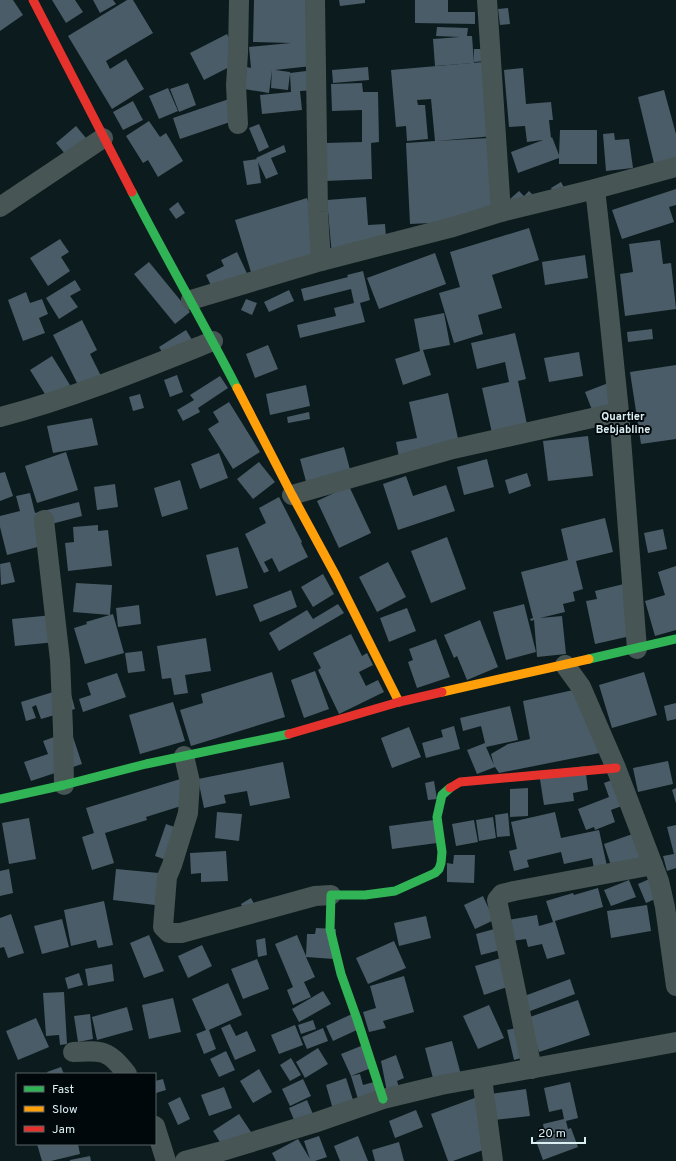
<svg xmlns="http://www.w3.org/2000/svg" width="676" height="1161" viewBox="0 0 676 1161" font-family="Overpass,sans-serif">
<style>
.building{fill:#4a5c67}
.lines{fill:none;stroke-linecap:round;stroke-linejoin:round}
.street{stroke:#475554;stroke-width:20}
.fast{stroke:#30b455;stroke-width:9}
.slow{stroke:#ff9f0a;stroke-width:9}
.jam{stroke:#e5322d;stroke-width:9}
.labels{text-anchor:middle;dominant-baseline:central;stroke-width:4;stroke-linejoin:round;paint-order:stroke}
.neighbourhood-label{font-size:11px;font-weight:bold;fill:#dbeff3;stroke:#00080b}
</style>
<rect width="100%" height="100%" fill="#0c1b1d"/>
<!-- building -->
<g class="building">
<path d="M0,0H13L23,15L0,31Z"/>
<path d="M52,0H75L83,12L66,23Z"/>
<path d="M93,0H113L116,4L100,13Z"/>
<path d="M127,0H133L153,33L106,61L110,69L126,59L144,89L112,109L68,36Z"/>
<path d="M254,0H310L321,65L275,70L290,72V73L314,70L316,90L300,91L302,110L262,114L260,95L291,92L290,74L288,90L271,88L272,70L269,93L244,89L247,67L251,68L249,47L291,43L253,42Z"/>
<path d="M339,0H365V3L340,6Z"/>
<path d="M415,0H448V12H475V24L415,23Z"/>
<path d="M508,8L510,24L500,25L498,9Z"/>
<path d="M437,27L468,28L467,36H472L474,63L435,66L433,39L460,37L436,36Z"/>
<path d="M227,34L241,61L204,80L190,53Z"/>
<path d="M474,49H484L485,61L474,62Z"/>
<path d="M483,62L494,136L436,141L489,138L493,220L410,224L406,143L435,141L431,99L417,100L418,105H425L428,139L407,141L406,126L396,127L391,70Z"/>
<path d="M368,67L369,80L333,83L332,70Z"/>
<path d="M523,68L526,104L551,102L553,120H549L551,138L552,137L559,155L560,130H597V164H559V158L518,173L511,152L543,140L527,142L525,126L509,127L504,70Z"/>
<path d="M188,83L196,105L179,112L170,89Z"/>
<path d="M362,83L363,92H378L379,142L371,143L372,179L326,181L325,143L362,142V110L332,111L331,84Z"/>
<path d="M168,88L178,111L159,119L149,96Z"/>
<path d="M664,90L676,134V171L657,176L638,97Z"/>
<path d="M229,99L236,120L180,139L173,118Z"/>
<path d="M133,101L143,120L123,130L113,112Z"/>
<path d="M149,121L160,137L166,133L183,161L158,177L148,160L143,163L126,136Z"/>
<path d="M259,124L269,147L259,152L249,128Z"/>
<path d="M76,126L91,144L71,161L56,143Z"/>
<path d="M614,133L615,140L629,139L633,168L606,171L603,134Z"/>
<path d="M284,145L286,152L271,158L278,174L266,179L258,162L261,183L247,185L243,161L257,159L256,158Z"/>
<path d="M561,182L568,195L557,201L551,188Z"/>
<path d="M676,189V205L669,207L674,222L622,239L612,210Z"/>
<path d="M519,191L524,196L529,191L535,197L520,210L510,199Z"/>
<path d="M366,197L368,225L385,224L387,251L332,256L327,200Z"/>
<path d="M307,198L323,251L254,282L235,220Z"/>
<path d="M178,202L185,213L176,219L169,209Z"/>
<path d="M529,228L539,260L492,275L502,308L478,315L483,334L454,343L439,293L460,287L450,252Z"/>
<path d="M60,239L69,252L61,257L70,271L48,286L30,258Z"/>
<path d="M660,240L663,264L671,263L676,309L625,316L620,274L633,272L629,244Z"/>
<path d="M237,252L252,284L218,300L206,275L224,266L221,260Z"/>
<path d="M435,253L446,284L379,309L367,278Z"/>
<path d="M585,255L588,278L545,285L542,262Z"/>
<path d="M149,262L190,312L175,324L134,274Z"/>
<path d="M363,271L370,300L360,303L365,322L300,338L297,325L336,316L334,308L354,303L351,289L304,301L301,289L348,277L347,275Z"/>
<path d="M75,280L81,290L70,296L78,307L59,319L46,298Z"/>
<path d="M289,290L294,301L269,312L264,302Z"/>
<path d="M26,292L30,303L42,299L48,314L39,318L45,333L23,341L8,300Z"/>
<path d="M246,299L257,303L252,315L241,310Z"/>
<path d="M444,313L450,345L423,350L431,375L403,385L395,359L420,351L414,319Z"/>
<path d="M82,320L97,350L90,354L101,376L79,387L53,335Z"/>
<path d="M652,329L653,339L628,342L627,332Z"/>
<path d="M186,330L197,348L170,365L159,347Z"/>
<path d="M515,333L526,379L518,381L529,434L494,442L482,388L509,382L505,362L477,369L471,343Z"/>
<path d="M268,345L278,369L255,378L246,354Z"/>
<path d="M579,352L583,376L549,382L544,358Z"/>
<path d="M52,356L70,385L48,399L30,370Z"/>
<path d="M676,365V439L641,444L630,372Z"/>
<path d="M177,375L183,392L170,397L164,380Z"/>
<path d="M220,376L228,388L198,408L200,412L183,421L177,410L194,400L190,395Z"/>
<path d="M611,382L622,410L596,420L585,392Z"/>
<path d="M306,385L310,406L270,415L266,394Z"/>
<path d="M448,393L459,443L401,467L396,442L417,438L409,402Z"/>
<path d="M140,394L144,408L133,411L129,397Z"/>
<path d="M229,402L260,452L233,469L208,429L219,422L213,412Z"/>
<path d="M309,412L310,419L288,423L287,417Z"/>
<path d="M92,418L98,445L53,453L47,426Z"/>
<path d="M588,436L593,476L548,481L543,441Z"/>
<path d="M344,447L352,477L308,489L300,459Z"/>
<path d="M66,452L78,490L37,503L25,466Z"/>
<path d="M219,453L228,478L200,489L191,464Z"/>
<path d="M487,459L494,487L464,495L457,467Z"/>
<path d="M259,462L275,482L253,499L237,479Z"/>
<path d="M5,472L13,496L0,501V473Z"/>
<path d="M527,473L531,486L509,494L505,480Z"/>
<path d="M406,476L413,496L446,485L455,511L398,530L383,484Z"/>
<path d="M180,480L188,509L162,517L154,488Z"/>
<path d="M115,484L118,507L97,510L94,487Z"/>
<path d="M349,486L371,533L339,548L317,501Z"/>
<path d="M30,493L35,513L79,502L82,516L40,527L45,545L7,555L0,527V516L20,511L16,496Z"/>
<path d="M279,497L302,542L301,543L308,557L279,572L272,558L264,562L269,571L264,573L245,534L266,523L259,508Z"/>
<path d="M605,518L613,552L576,561L583,589L573,592L575,601L563,604L565,612L540,618L562,616L566,654L537,657L534,620L531,621L530,619L533,618L521,572L568,560L561,529Z"/>
<path d="M98,525V531L108,530L112,566L68,571L65,543L74,542L73,527Z"/>
<path d="M663,529L667,549L648,553L644,533Z"/>
<path d="M447,537L466,589L431,603L411,551Z"/>
<path d="M238,547L248,588L216,596L206,555Z"/>
<path d="M10,562L15,582L1,585L0,564Z"/>
<path d="M388,562L406,597L377,612L359,577Z"/>
<path d="M676,566V630L655,636L645,601L665,595L658,572Z"/>
<path d="M323,574L334,594L313,607L301,587Z"/>
<path d="M632,582L644,633L595,644L586,601L597,599L595,591Z"/>
<path d="M76,583L112,585L110,615L73,612Z"/>
<path d="M291,590L297,607L260,622L253,605Z"/>
<path d="M338,604L344,613L279,651L269,633L307,610L313,619Z"/>
<path d="M524,604L536,652L506,660L493,612Z"/>
<path d="M139,605L141,624L118,627L116,608Z"/>
<path d="M407,608L416,631L389,642L380,618Z"/>
<path d="M113,614L124,653L85,664L74,628L87,624L86,622Z"/>
<path d="M53,615L56,642L15,646L12,619Z"/>
<path d="M480,620L498,667L467,680L457,656L454,658L444,635Z"/>
<path d="M351,634L362,656L367,653L373,665L359,672L366,686L378,680L384,692L339,714L318,670L321,668L313,653Z"/>
<path d="M206,638L211,671L185,675L188,693L174,695L171,678L162,679L157,646Z"/>
<path d="M436,639L450,677L417,688L408,662L413,660L409,649Z"/>
<path d="M142,651L145,671L128,673L125,653Z"/>
<path d="M315,671L329,709L304,718L291,680Z"/>
<path d="M272,672L285,717L191,746L180,710L203,703L201,694Z"/>
<path d="M644,672L657,715L612,728L599,685Z"/>
<path d="M117,673L126,697L83,712L79,699L91,695L87,683Z"/>
<path d="M69,687L75,709L41,719L36,705L32,707L36,718L26,721L21,702Z"/>
<path d="M578,689L615,750L499,773L495,767L477,774L467,750L485,743L481,726L463,731L460,718L510,706L518,740L486,747L494,765L491,754L508,744L530,739L523,701Z"/>
<path d="M173,702L185,741L140,754L129,715Z"/>
<path d="M676,703V719L667,721L664,706Z"/>
<path d="M454,726L460,749L426,758L422,743L443,737L441,730Z"/>
<path d="M409,727L421,757L392,768L381,738Z"/>
<path d="M71,731L82,764L31,781L24,762L48,754L43,741Z"/>
<path d="M668,761L673,784L638,792L633,768Z"/>
<path d="M283,762L290,798L250,806L247,791L224,795L226,803L204,808L198,779Z"/>
<path d="M585,766L588,790L573,793L574,801L544,805L539,773Z"/>
<path d="M190,776L197,801L146,817L147,820L105,833L114,863L92,870L82,837L94,833L86,808Z"/>
<path d="M620,777L630,803L611,810L615,822L595,830L594,827L586,830L578,809L609,797L604,783Z"/>
<path d="M434,781L437,799L428,800L425,783Z"/>
<path d="M528,788V816L510,817V789Z"/>
<path d="M676,788V803L672,790Z"/>
<path d="M217,812L242,814L239,841L215,838Z"/>
<path d="M555,812L561,838L599,830L607,866L594,869L592,858L564,864L561,852L527,860L529,867L514,871L509,851L517,849L511,822Z"/>
<path d="M508,813L510,836L497,837L495,815Z"/>
<path d="M493,817L496,838L479,841L476,820Z"/>
<path d="M29,818L36,859L9,864L2,823Z"/>
<path d="M434,820L437,843L392,849L389,826Z"/>
<path d="M474,820L478,842L456,846L452,824Z"/>
<path d="M166,824L183,830L172,862L155,856Z"/>
<path d="M676,825V868L667,871L663,856L674,854L667,827Z"/>
<path d="M644,830L652,855L612,869L604,844Z"/>
<path d="M226,851L228,881L201,882V873L191,874L190,853Z"/>
<path d="M454,855H475L474,883L447,882V863L453,864Z"/>
<path d="M9,869L13,893L0,896V871Z"/>
<path d="M116,869L159,873L155,905L113,900Z"/>
<path d="M654,877L662,896L646,903L638,884Z"/>
<path d="M629,880L636,897L611,906L604,890Z"/>
<path d="M598,888L603,907L555,921L565,954L547,959L542,944L528,947L526,939L511,941L508,920L537,915L539,926L553,922L546,901L573,893L574,895Z"/>
<path d="M483,896L494,920L475,929L464,905Z"/>
<path d="M251,898L259,913L248,919L241,904Z"/>
<path d="M104,901L113,945L98,948L96,940L71,946L64,910Z"/>
<path d="M647,905L651,931L611,938L607,911Z"/>
<path d="M11,914L24,953L8,958L4,947L0,948V918Z"/>
<path d="M426,916L431,938L399,946L394,923Z"/>
<path d="M62,919L69,947L42,954L34,926Z"/>
<path d="M316,928L336,929L334,959L306,957L315,977L304,982L311,997L293,1005L287,990L293,987L275,944L297,935L306,956L307,934H315Z"/>
<path d="M498,928L504,949L481,955L476,934Z"/>
<path d="M149,935L164,971L144,978L130,943Z"/>
<path d="M265,938L267,955L258,957L256,940Z"/>
<path d="M394,941L406,968L368,984L356,958Z"/>
<path d="M202,945L212,966L188,978L178,956Z"/>
<path d="M507,956L516,984L484,995L475,966Z"/>
<path d="M257,959L269,989L243,999L231,969Z"/>
<path d="M112,964L114,981L88,986L85,969Z"/>
<path d="M79,973L83,985L68,989L65,978Z"/>
<path d="M404,976L414,1012L383,1021L386,1028L369,1032L363,1012L376,1008L370,986Z"/>
<path d="M570,979L575,994L525,1013L519,998Z"/>
<path d="M228,983L242,1015L209,1030L216,1049L204,1054L196,1034L206,1030L192,999Z"/>
<path d="M323,991L331,1004L299,1022L292,1009Z"/>
<path d="M64,992L67,1044L60,1045L59,1035L46,1036L43,993Z"/>
<path d="M173,998L181,1032L149,1039L142,1005Z"/>
<path d="M578,1000L590,1035L539,1052L527,1018Z"/>
<path d="M489,1005L504,1038L478,1049L463,1016Z"/>
<path d="M127,1007L133,1030L97,1040L92,1017Z"/>
<path d="M90,1014L93,1039L78,1042L74,1016Z"/>
<path d="M352,1014L359,1029L333,1041L326,1026Z"/>
<path d="M36,1018L49,1047L18,1060L6,1031Z"/>
<path d="M313,1020L316,1029L301,1034L298,1025Z"/>
<path d="M230,1024L236,1036L247,1031L256,1051L235,1060L221,1028Z"/>
<path d="M295,1025L303,1045L279,1054L271,1035Z"/>
<path d="M525,1026L532,1055L514,1060L507,1030Z"/>
<path d="M323,1028L328,1041L307,1049L302,1037Z"/>
<path d="M452,1041L461,1075L434,1082L425,1048Z"/>
<path d="M366,1044L376,1066L351,1076L360,1074L363,1085L374,1082L380,1103L361,1109L351,1076L341,1054Z"/>
<path d="M318,1048L328,1064L305,1078L296,1062Z"/>
<path d="M226,1051L235,1070L219,1077L210,1059Z"/>
<path d="M396,1055L404,1078L397,1081L401,1093L388,1097L381,1061Z"/>
<path d="M291,1058L301,1075L290,1081L280,1065Z"/>
<path d="M61,1067L64,1074H48L47,1072Z"/>
<path d="M259,1069L272,1092L253,1103L240,1081Z"/>
<path d="M346,1078L355,1106L334,1113L326,1085Z"/>
<path d="M163,1079L166,1090L156,1093L155,1081Z"/>
<path d="M303,1079L311,1096L290,1106L282,1089Z"/>
<path d="M570,1082L578,1118L566,1121L568,1129L571,1128L578,1147L543,1160L536,1141L561,1131L545,1135L543,1124L564,1119L562,1109L549,1112L544,1088Z"/>
<path d="M224,1087L232,1108L209,1116L201,1095Z"/>
<path d="M526,1089L530,1116L494,1120L490,1094Z"/>
<path d="M480,1096L497,1145L453,1161H448L431,1114Z"/>
<path d="M180,1097L190,1119L178,1125L168,1103Z"/>
<path d="M307,1100L315,1119L297,1127L289,1108Z"/>
<path d="M416,1110L423,1127L395,1138L389,1121Z"/>
<path d="M239,1114L253,1135L226,1152L213,1131Z"/>
<path d="M319,1136L327,1157L315,1161H276L272,1153L298,1139L310,1159L304,1141Z"/>
<path d="M358,1136L368,1161H340L334,1146Z"/>
<path d="M399,1142L404,1161H375L372,1150Z"/>
<path d="M37,1144H78L80,1154L51,1161H42Z"/>
<path d="M90,1156L91,1161H70V1160Z"/>
</g>
<g class="lines">
<!-- street -->
<g class="street">
<path d="M315,0L318,212L321,261"/>
<path d="M487,0L501,212"/>
<path d="M238,124L236,85L238,53L239,0"/>
<path d="M595,189L607,295L619,412L637,649"/>
<path d="M0,207L103,138"/>
<path d="M191,300L321,261L453,227L501,212L595,189L676,167"/>
<path d="M0,417C73,398 143,369 213,341"/>
<path d="M292,495L453,449L619,412"/>
<path d="M44,520L60,660L63,729L64,785"/>
<path d="M565,665L581,687L616,768L659,881L665,907L676,986"/>
<path d="M184,756L190,782L188,813L172,865L167,877L163,927L169,933H181L315,896L331,895"/>
<path d="M73,1052C103,1050 108,1050 127,1074"/>
<path d="M532,1069L497,900L502,894L514,891L653,865"/>
<path d="M482,1078L493,1161"/>
<path d="M155,1126L166,1161"/>
<path d="M185,1161L219,1152L314,1123L383,1099L441,1085L676,1042"/>
</g>
<!-- fast -->
<g class="fast">
<path d="M132,192C166,258 203,322 237,388"/>
<path d="M589,659L676,639"/>
<path d="M0,799L64,785L146,764L289,734"/>
<path d="M383,1099L357,1019L341,974L330,929L331,895H365L395,891L435,873L439,869L441,863L442,852L437,817L442,795L450,788"/>
</g>
<!-- slow -->
<g class="slow">
<path d="M237,388L292,495L336,576L399,702"/>
<path d="M442,692L589,659"/>
</g>
<!-- jam -->
<g class="jam">
<path d="M33,0L132,192"/>
<path d="M289,734L399,702L442,692"/>
<path d="M450,788L460,782L616,768"/>
</g>
</g>
<g class="labels">
<!-- neighbourhood labels -->
<g class="neighbourhood-label">
<text x="623" y="417">Quartier<tspan x="623" dy="13">Bebjabline</tspan></text>
</g>
</g>
<!-- legend -->
<rect x="16" y="1073" width="140" height="72" fill="#00080b" stroke="#586468"/>
<rect x="24" y="1086" width="20" height="6" fill="#30b455" stroke="#586468"/>
<text x="52" y="1093" font-size="12" fill="#dbeff3">Fast</text>
<rect x="24" y="1106" width="20" height="6" fill="#ff9f0a" stroke="#586468"/>
<text x="52" y="1113" font-size="12" fill="#dbeff3">Slow</text>
<rect x="24" y="1126" width="20" height="6" fill="#e5322d" stroke="#586468"/>
<text x="52" y="1133" font-size="12" fill="#dbeff3">Jam</text>
<!-- scale -->
<path d="M532 1137v6h53v-6" fill="none" stroke="#dbeff3" stroke-width="2"/>
<text x="538" y="1137" font-size="12" fill="#dbeff3" stroke="#00080b" stroke-width="3" paint-order="stroke">20 m</text>
</svg>
